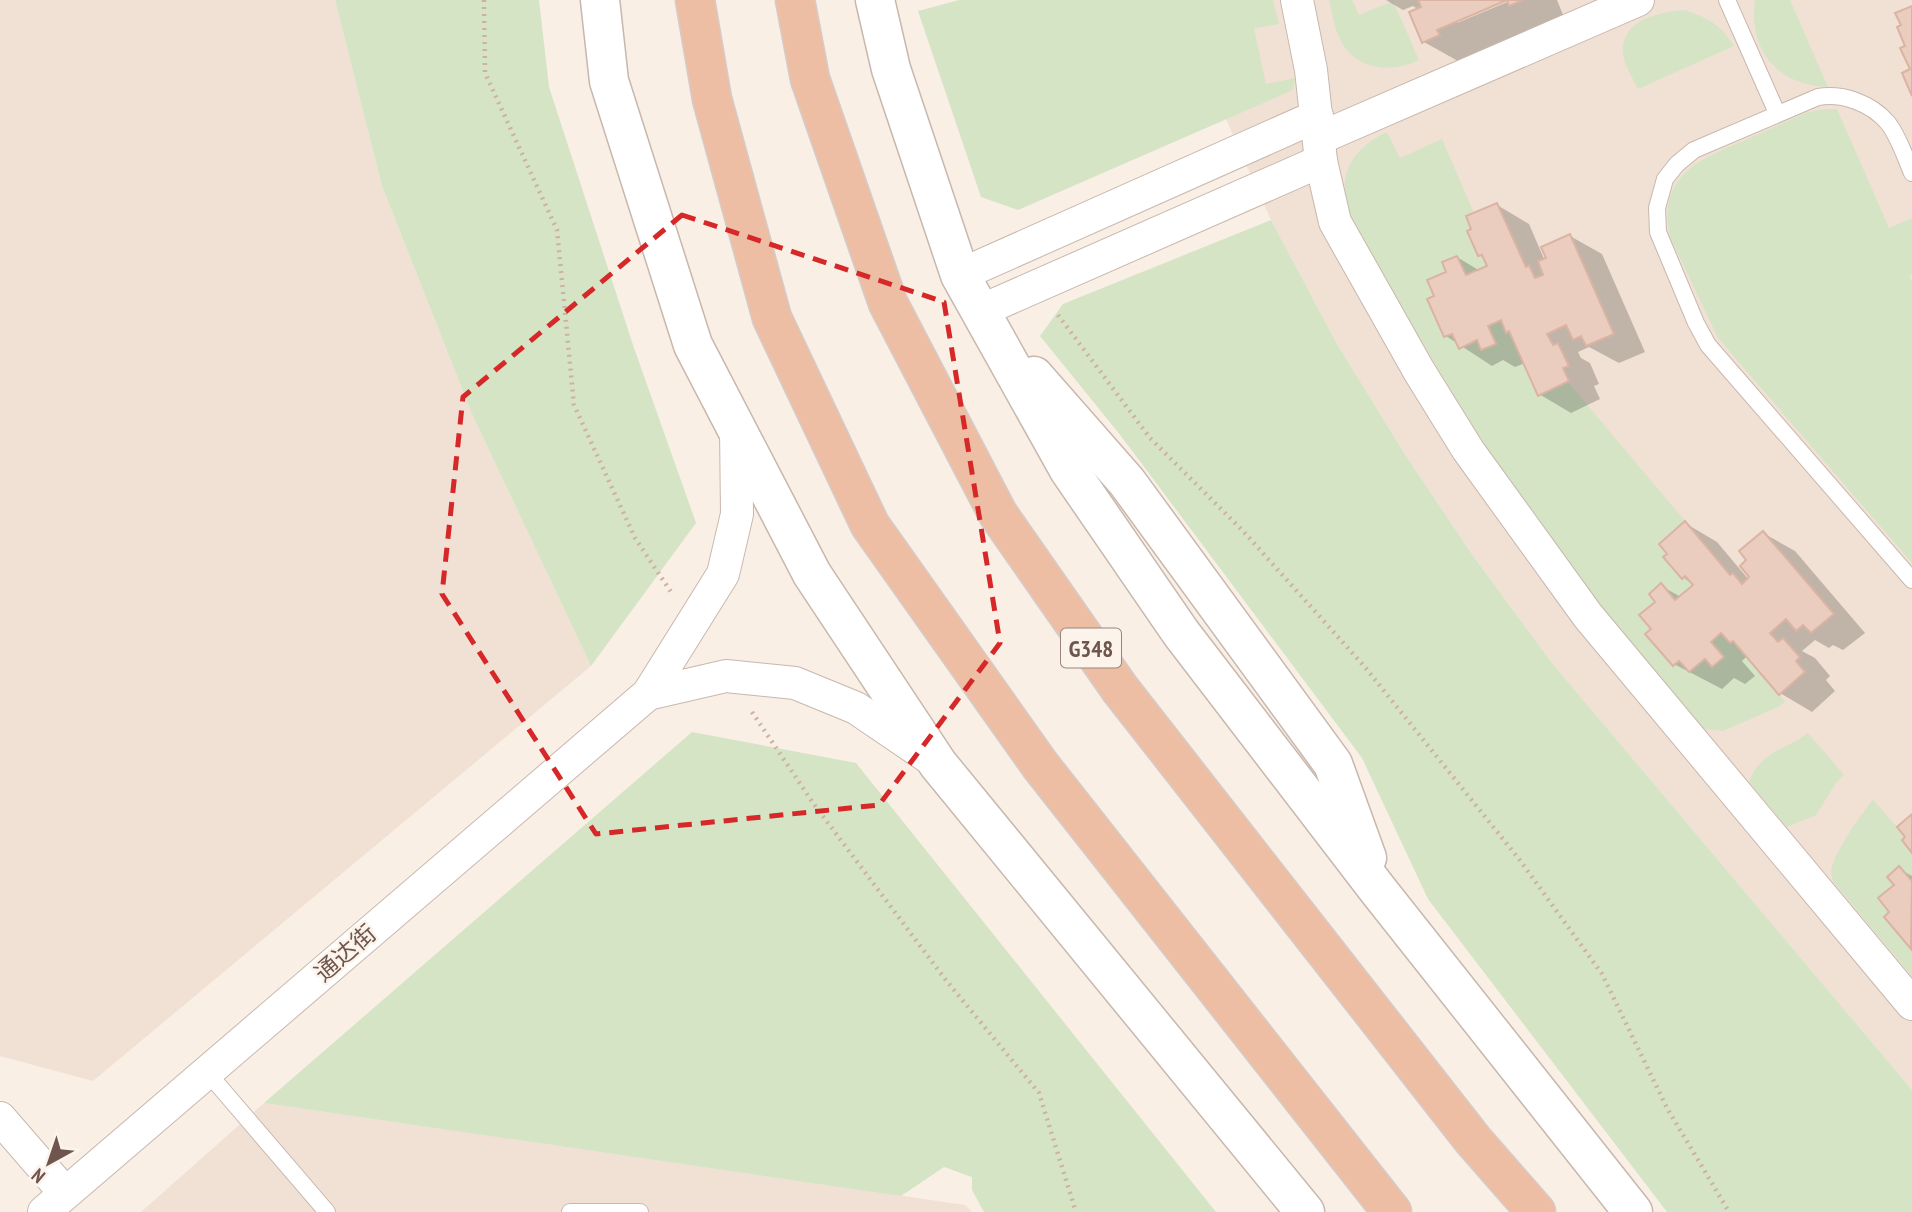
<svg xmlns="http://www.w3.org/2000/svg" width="1912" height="1212" viewBox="0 0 1912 1212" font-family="'PT Sans Narrow','Noto Sans SC',sans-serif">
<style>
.residential{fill:#f0e1d4}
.green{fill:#d5e4c5}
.shadow{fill:#0003}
.building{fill:#ebcdc0;stroke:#dbb3a3;stroke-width:2}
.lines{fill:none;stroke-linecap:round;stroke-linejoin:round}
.service-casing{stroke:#c8b7ad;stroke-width:18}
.minor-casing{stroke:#c8b7ad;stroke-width:34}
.tertiary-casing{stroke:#c8b7ad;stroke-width:41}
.trunk-casing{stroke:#d4ccca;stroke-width:41}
.path{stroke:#cfb1a4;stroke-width:4.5;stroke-dasharray:2 5;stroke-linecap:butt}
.service{stroke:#fff;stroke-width:16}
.minor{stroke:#fff;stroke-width:32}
.tertiary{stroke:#fff;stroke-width:38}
.trunk{stroke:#edbea4;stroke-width:38}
.marked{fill:none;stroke:#d62828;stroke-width:5;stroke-dasharray:14 9;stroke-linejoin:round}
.labels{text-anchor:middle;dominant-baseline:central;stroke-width:5;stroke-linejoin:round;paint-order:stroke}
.shield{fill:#fcf4eb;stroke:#99857d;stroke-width:2}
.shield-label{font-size:23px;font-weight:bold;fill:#6e564e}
.street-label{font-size:24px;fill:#6e564e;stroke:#fcf4eb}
</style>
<rect width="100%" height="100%" fill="#f9efe5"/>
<!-- residential -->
<g class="residential">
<path d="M0,0H335L382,186L472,414L591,666L93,1081L0,1056Z"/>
<path d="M1273,0H1912V1090L1552,663L1471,553L1406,456L1337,344L1271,220L1226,119L1195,42L1278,24Z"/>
<path d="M264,1103L965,1205L972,1212H141Z"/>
</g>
<!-- green -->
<g class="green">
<path d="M335,0H539L549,87L633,345L696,523L591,666L472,414L382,186Z"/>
<path d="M959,0H1273L1279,24L1254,29L1266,84L1295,78L1293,90L1018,210L981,197L918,11Z"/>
<path d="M1329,0H1352L1359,15L1393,1L1419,60C1388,75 1350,69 1337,32C1333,22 1332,11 1329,0Z"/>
<path d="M1755,0H1790L1828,87C1777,86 1748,49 1755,0Z"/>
<path d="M1685,10C1710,19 1720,24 1734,46L1638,89C1633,78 1624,65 1623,53C1621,19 1660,12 1685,10Z"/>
<path d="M1825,109H1837L1889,228L1912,218V274L1909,276L1912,282V563L1718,338L1670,237C1657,177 1697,160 1743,141C1765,131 1786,122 1808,112Z"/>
<path d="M1387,132L1400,158L1442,139L1550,389L1568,382L1685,521L1679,528L1805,672L1779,694L1785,702L1778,707L1723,731L1704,729C1671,690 1637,651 1604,611C1525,514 1458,405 1396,297C1380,269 1347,224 1345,193C1342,163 1363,143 1387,132Z"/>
<path d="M1271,220L1337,344L1406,456L1471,553L1552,663L1912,1090V1212H1667L1428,899L1362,758L1121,436L1040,336L1063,304Z"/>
<path d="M692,732L856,763L1216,1212H984L972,1190V1177L944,1167L901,1196L264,1103Z"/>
<path d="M1808,733L1844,775L1836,783L1816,815L1787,827L1749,782C1760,751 1784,751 1808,733Z"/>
<path d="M1873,800L1912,844V976L1834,883C1833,882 1831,874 1831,872C1831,857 1863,811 1873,800Z"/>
</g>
<!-- shadow -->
<g class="shadow">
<path d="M1386,0H1503L1457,19V23L1512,0H1557L1566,22L1465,65L1424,42L1419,10L1413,6L1403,10Z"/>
<path d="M1497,205L1529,224L1545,261L1570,236L1602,254L1645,352L1619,363L1589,347L1578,352L1581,358L1590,363L1599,384L1594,386L1600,399L1571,413L1539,394L1525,363L1515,367L1503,360L1492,366L1446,336L1437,297L1457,257L1480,271L1489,267L1485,259L1480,255Z"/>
<path d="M1685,523L1717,542L1749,580L1752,577L1749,561L1763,533L1795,551L1865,633L1843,650L1833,645L1829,648L1815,640L1802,651L1815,658L1830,676L1826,680L1835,691L1812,712L1780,693L1747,656L1742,661L1755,676L1745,684L1734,678L1722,689L1674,664L1653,629L1661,586L1681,597L1695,586L1683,577Z"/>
<path d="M1899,869L1912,876V948L1886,917L1892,912Z"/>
</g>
<!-- building -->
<g class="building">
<path d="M1418,0H1523L1509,6L1507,0L1437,30L1440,35L1422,43L1409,12L1421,7Z"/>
<path d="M1912,6V96L1902,73L1910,69L1900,48L1905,46L1897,27L1901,25L1895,13Z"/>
<path d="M1497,203L1526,267L1529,265L1535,278L1543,275L1538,261L1546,258L1541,247L1570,234L1614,334L1586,346L1581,336L1573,340L1566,325L1547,334L1553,345L1558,343L1569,366L1563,368L1569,381L1538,396L1509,331L1506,333L1501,320L1488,326L1496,344L1481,350L1477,340L1459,349L1452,334L1444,337L1427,299L1434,296L1427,280L1446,272L1442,262L1457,256L1466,275L1487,266L1482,255L1478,256L1467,231L1471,229L1466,216Z"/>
<path d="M1685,521L1730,575L1733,573L1742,584L1749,577L1740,566L1746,560L1739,551L1763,531L1834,614L1811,633L1803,625L1796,631L1786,619L1770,633L1778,642L1783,638L1800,657L1796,661L1805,672L1779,695L1733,641L1730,643L1721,633L1711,642L1724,657L1712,667L1705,659L1689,672L1679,661L1673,666L1645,634L1651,629L1639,615L1655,602L1649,594L1661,583L1675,600L1693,585L1685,576L1682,579L1663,557L1667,554L1659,544Z"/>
<path d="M1912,814V853L1902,840L1905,837L1897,827Z"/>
<path d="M1899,866L1912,881L1911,949L1884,917L1889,912L1878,898L1894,885L1887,877Z"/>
</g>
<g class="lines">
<defs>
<g id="service">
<path d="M1727,0L1777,113"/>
<path d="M1912,173C1905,157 1899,137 1888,123C1871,103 1843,93 1818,97L1694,150L1677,164L1665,179L1657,208L1658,232L1696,323L1708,345L1912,580"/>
<path d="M207,1072L327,1212"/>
<path d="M570,1212H640"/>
</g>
<g id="minor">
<path d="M1297,0L1311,70L1321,161L1335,222L1419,371L1468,450L1588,616L1912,1004"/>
<path d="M1320,138L1638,0"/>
<path d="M960,275L1317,116"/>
<path d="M978,312L1321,161"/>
<path d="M736,428L737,514L723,574L648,694L726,676L795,683L856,708L931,759"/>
<path d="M0,1118L65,1193"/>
<path d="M44,1212L648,694"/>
</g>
<g id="tertiary">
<path d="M600,0L609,81L693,345L812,574L938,764L1305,1212"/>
<path d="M875,0L891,69L960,275L1069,470L1181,633L1378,890L1633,1212"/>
<path d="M1034,376L1127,482L1333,764L1367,858"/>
</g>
<g id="trunk">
<path d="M695,0L712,99L772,318L870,525L1040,765L1392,1212"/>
<path d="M795,0L810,79L888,303L998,514L1120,689L1473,1140L1536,1212"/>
</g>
</defs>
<!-- service casing -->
<use href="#service" class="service-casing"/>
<!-- minor casing -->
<use href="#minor" class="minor-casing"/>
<!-- tertiary casing -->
<use href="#tertiary" class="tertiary-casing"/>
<!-- trunk casing -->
<use href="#trunk" class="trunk-casing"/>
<!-- path -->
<g class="path">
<path d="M484,0L485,73L557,230L574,405L635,538L671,592"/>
<path d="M1058,315L1150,438L1243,531L1364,666L1519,859L1602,974L1667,1108L1729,1212"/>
<path d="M752,712L813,803L945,979L1039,1093L1076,1212"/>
</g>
<!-- service -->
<use href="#service" class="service"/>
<!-- minor -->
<use href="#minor" class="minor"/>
<!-- tertiary -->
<use href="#tertiary" class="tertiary"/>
<!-- trunk -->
<use href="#trunk" class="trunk"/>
</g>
<!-- marked area -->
<path class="marked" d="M682,215L944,302L1000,643L879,805L596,834L442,594L463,397Z"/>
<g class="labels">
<!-- shield labels -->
<rect class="shield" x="1061" y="628.5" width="60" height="39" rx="5"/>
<g class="shield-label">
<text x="1091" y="648">G348</text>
</g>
<!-- street labels -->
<g class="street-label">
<text transform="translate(345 953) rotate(-41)">通达街</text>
</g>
</g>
<!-- north arrow -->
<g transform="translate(49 1163) rotate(220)" stroke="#fcf4eb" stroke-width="5" paint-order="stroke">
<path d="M0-5L12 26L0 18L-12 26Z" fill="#6e564e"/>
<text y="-10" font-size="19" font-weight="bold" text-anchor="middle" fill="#6e564e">N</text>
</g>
</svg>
